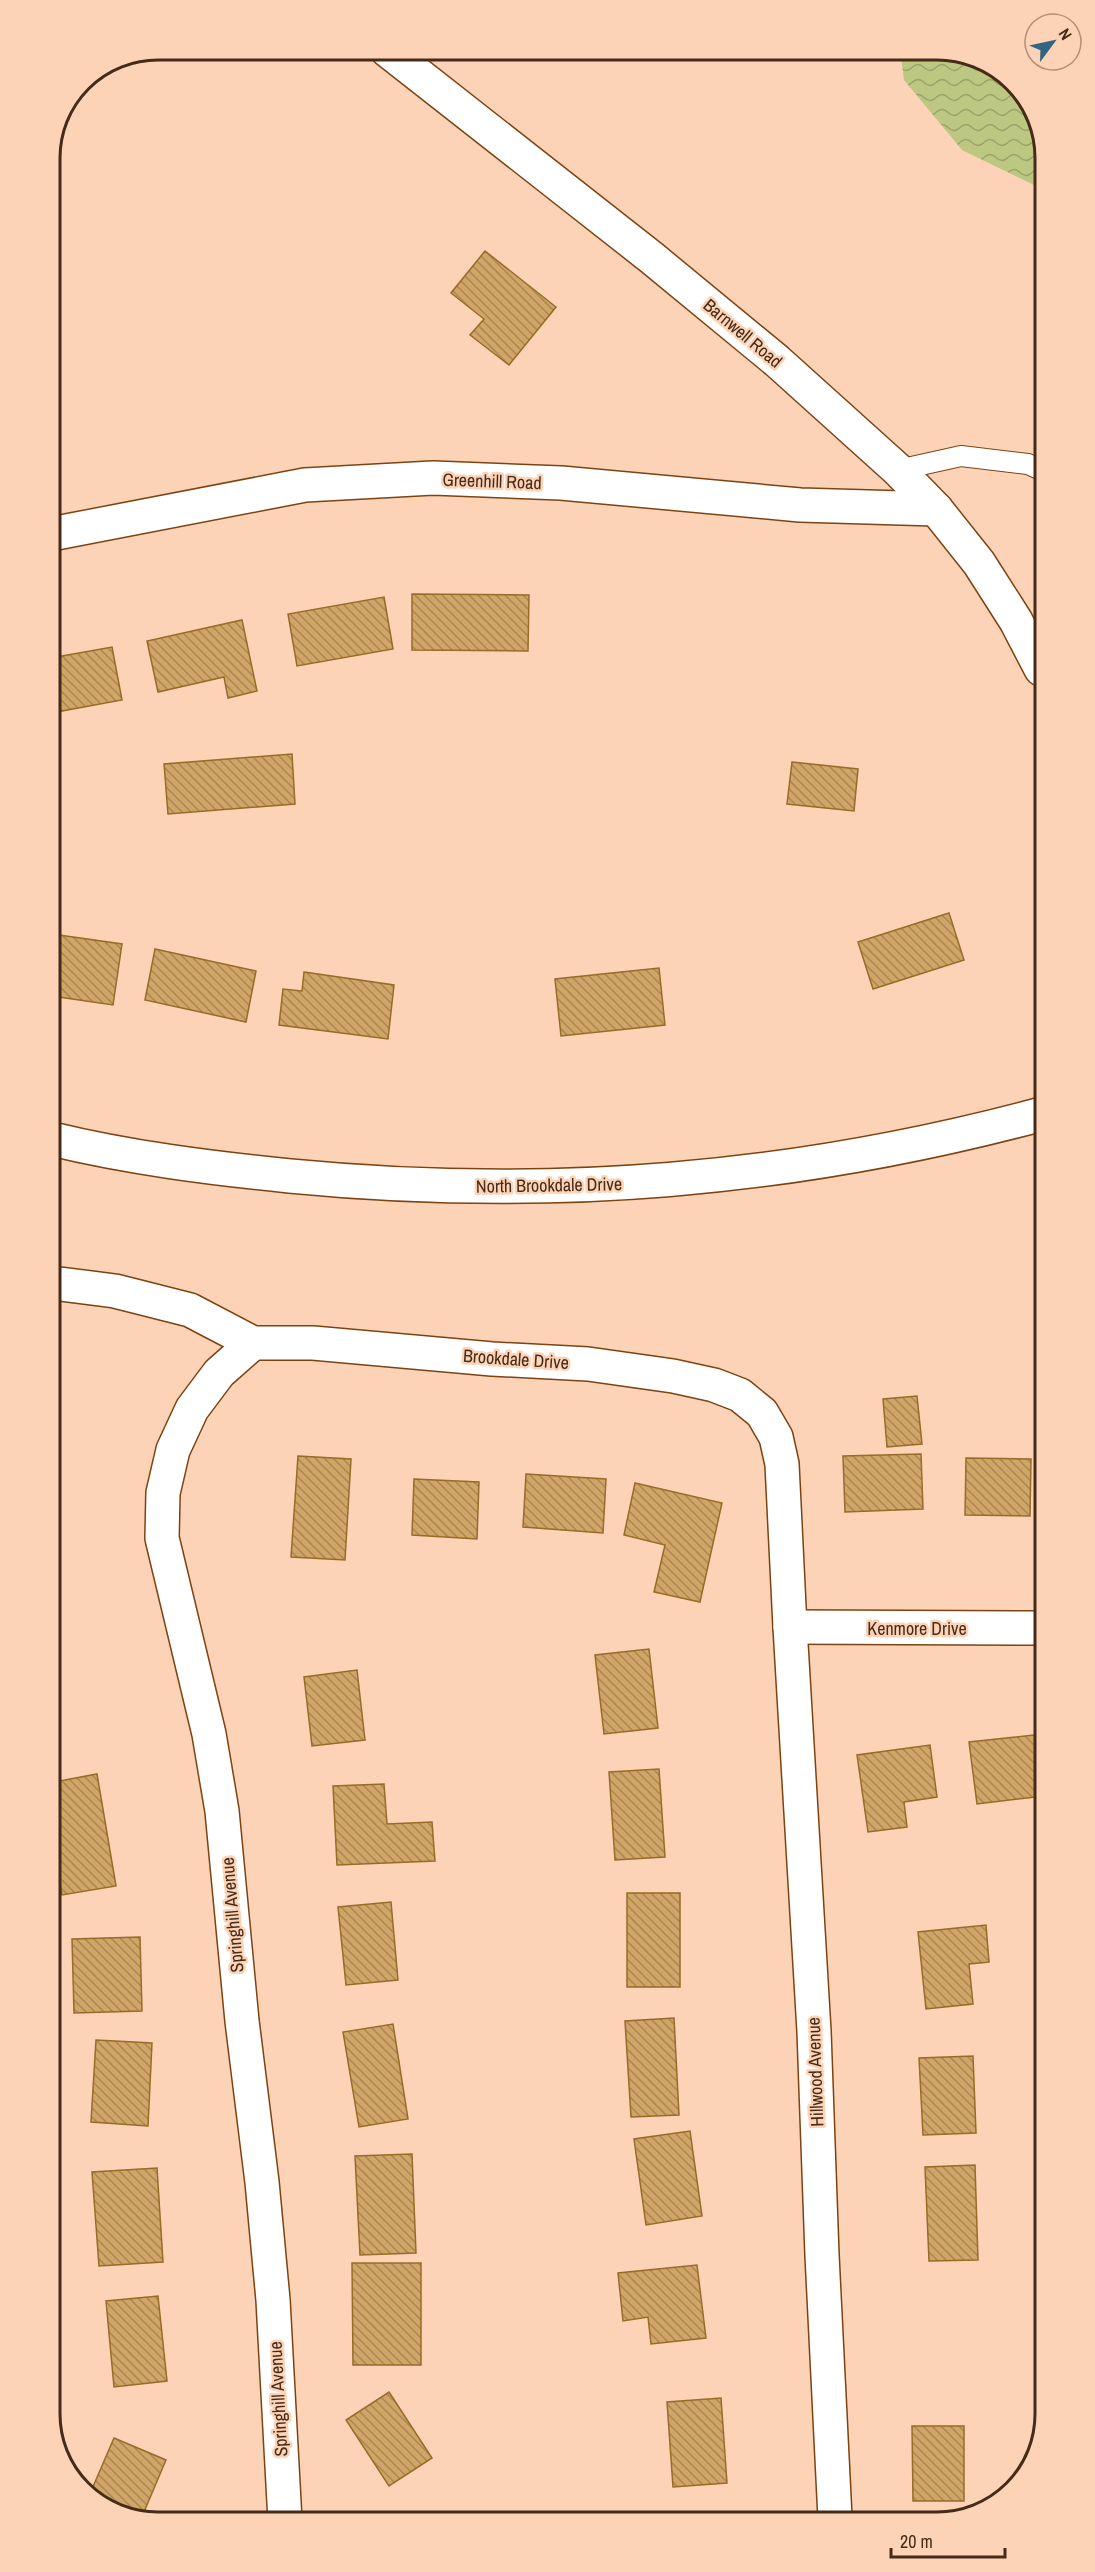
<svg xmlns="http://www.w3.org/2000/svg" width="1095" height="2572" viewBox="0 0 1095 2572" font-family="'Archivo Narrow',sans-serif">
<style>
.water{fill:url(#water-waves)}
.building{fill:url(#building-back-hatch);stroke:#966c27;stroke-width:1.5}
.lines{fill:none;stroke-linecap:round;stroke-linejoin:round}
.lane-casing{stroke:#7d4311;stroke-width:22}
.street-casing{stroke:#7d4311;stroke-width:36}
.lane{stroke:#fff;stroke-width:20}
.street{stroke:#fff;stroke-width:33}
.labels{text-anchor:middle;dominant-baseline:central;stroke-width:5;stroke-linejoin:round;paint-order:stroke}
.street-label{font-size:18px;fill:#452b18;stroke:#fdd3b7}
.rim{fill:none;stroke:#452b18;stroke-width:3}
</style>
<defs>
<pattern id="water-waves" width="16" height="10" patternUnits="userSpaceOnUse" patternTransform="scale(1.5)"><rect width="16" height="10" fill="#bcc881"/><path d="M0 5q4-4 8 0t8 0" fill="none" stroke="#9ba369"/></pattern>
<pattern id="building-back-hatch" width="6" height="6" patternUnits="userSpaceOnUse" patternTransform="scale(1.5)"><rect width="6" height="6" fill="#d0a567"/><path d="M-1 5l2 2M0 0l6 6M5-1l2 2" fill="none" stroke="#ab8754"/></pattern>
</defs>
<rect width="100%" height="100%" fill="#fdd3b7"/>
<!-- water -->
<path class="water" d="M900,50H945L1004,72L1040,123V188L962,150L904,80Z"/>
<!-- building -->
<g class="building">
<path d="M485,251L556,307L509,365L470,335L484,319L451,293Z"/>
<path d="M412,594L529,595L528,651L412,650Z"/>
<path d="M384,597L393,649L297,666L288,614Z"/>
<path d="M242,620L257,691L228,698L224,677L158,692L147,641Z"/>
<path d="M112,647L122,700L51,713V658Z"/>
<path d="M292,754L295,804L168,814L164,764Z"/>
<path d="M792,762L858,769L854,811L787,804Z"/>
<path d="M949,913L964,960L873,989L858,942Z"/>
<path d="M52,934L122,944L113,1005L52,996Z"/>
<path d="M155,949L256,971L246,1022L145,1000Z"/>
<path d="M659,968L665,1025L561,1036L555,979Z"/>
<path d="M304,972L394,985L388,1039L279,1025L283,989L302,991Z"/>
<path d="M917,1396L922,1444L887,1447L883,1399Z"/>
<path d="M921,1454L923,1509L845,1512L843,1456Z"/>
<path d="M298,1456L351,1459L345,1560L291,1557Z"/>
<path d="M966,1458L1031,1459L1030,1516L965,1515Z"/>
<path d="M526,1474L606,1479L603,1533L523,1527Z"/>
<path d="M414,1479L479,1482L477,1539L412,1535Z"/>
<path d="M635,1483L722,1503L700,1602L654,1592L665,1545L624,1535Z"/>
<path d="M649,1649L658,1728L604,1734L595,1655Z"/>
<path d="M357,1670L365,1740L312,1746L304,1677Z"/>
<path d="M1043,1734L1044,1796L977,1804L969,1742Z"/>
<path d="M930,1745L937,1797L904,1802L907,1827L868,1832L857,1755Z"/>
<path d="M659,1769L665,1857L615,1860L609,1772Z"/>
<path d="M97,1774L116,1886L62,1895L54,1849V1782Z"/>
<path d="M384,1784L387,1824L432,1822L435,1861L337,1865L333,1786Z"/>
<rect x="627" y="1893" width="53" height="94"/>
<path d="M391,1902L398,1980L346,1985L338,1907Z"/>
<path d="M986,1925L989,1962L969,1964L973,2004L926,2009L918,1932Z"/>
<path d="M140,1937L142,2011L74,2013L72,1939Z"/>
<path d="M674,2018L679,2115L631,2117L625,2021Z"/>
<path d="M393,2024L408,2119L359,2127L343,2032Z"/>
<path d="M96,2040L152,2043L148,2126L91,2122Z"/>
<path d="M973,2056L976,2133L923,2135L919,2058Z"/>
<path d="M690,2131L702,2216L646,2225L634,2139Z"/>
<path d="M412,2154L416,2253L360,2255L355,2156Z"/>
<path d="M975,2165L978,2260L929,2261L925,2167Z"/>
<path d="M157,2168L163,2262L99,2266L92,2172Z"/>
<path d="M352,2263H421V2365H353Z"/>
<path d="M697,2265L706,2338L651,2344L648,2317L623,2321L618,2273Z"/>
<path d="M158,2296L167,2381L114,2387L106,2301Z"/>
<path d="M389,2392L432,2458L389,2486L346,2420Z"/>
<path d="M721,2398L727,2483L673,2487L667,2402Z"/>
<path d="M912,2426H964V2501H913Z"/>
<path d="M114,2438L166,2460L141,2519L91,2500L89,2496Z"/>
</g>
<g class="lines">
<defs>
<path id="lane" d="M898,470L961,456L1028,464L1041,470"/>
<g id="street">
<path d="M387,50L652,258L777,361L898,470L936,509L979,563L1016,621L1041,669"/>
<path d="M51,534L305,485L433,478L561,483L800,505L936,509"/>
<path d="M52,1139C130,1158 211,1168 290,1176C548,1201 793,1181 1042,1114"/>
<path d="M52,1283L115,1291L190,1310L253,1343H313L492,1359L588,1364L673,1376L714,1385L740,1395L762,1413L776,1437L782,1464L790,1627L814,2031L822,2255L835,2518"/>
<path d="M253,1343L219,1373L192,1409L173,1450L163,1493L162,1538L209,1734L222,1811L242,2021L262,2182L273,2300L285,2521"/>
<path d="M790,1627L1044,1628"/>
</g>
</defs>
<!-- lane casing -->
<use href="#lane" class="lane-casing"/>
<!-- street casing -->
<use href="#street" class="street-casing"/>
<!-- lane -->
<use href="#lane" class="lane"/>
<!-- street -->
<use href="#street" class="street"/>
</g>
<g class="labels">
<!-- street labels -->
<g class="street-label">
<text transform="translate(743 333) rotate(40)">Barnwell Road</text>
<text transform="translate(492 481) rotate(2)">Greenhill Road</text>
<text transform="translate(549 1185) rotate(-1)">North Brookdale Drive</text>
<text transform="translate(516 1359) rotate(4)">Brookdale Drive</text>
<text x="917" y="1628">Kenmore Drive</text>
<text transform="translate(232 1915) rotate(-95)">Springhill Avenue</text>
<text transform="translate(815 2072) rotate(-92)">Hillwood Avenue</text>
<text transform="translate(278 2399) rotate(-93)">Springhill Avenue</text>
</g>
</g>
<!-- crop -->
<path d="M0 0H1095V2572H0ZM158 60H937A98 98 0 0 1 1035 158V2414A98 98 0 0 1 937 2512H158A98 98 0 0 1 60 2414V158A98 98 0 0 1 158 60Z" fill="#fdd3b7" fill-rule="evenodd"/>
<path class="rim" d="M158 60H937A98 98 0 0 1 1035 158V2414A98 98 0 0 1 937 2512H158A98 98 0 0 1 60 2414V158A98 98 0 0 1 158 60Z"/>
<!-- north arrow -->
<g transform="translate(1053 42) rotate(57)"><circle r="28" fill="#fdd3b7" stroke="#b39077" stroke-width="1.5"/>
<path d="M0-4.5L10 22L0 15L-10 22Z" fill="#326582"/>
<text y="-9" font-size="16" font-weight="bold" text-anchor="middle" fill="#452b18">N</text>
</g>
<!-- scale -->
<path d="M891 2548v9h114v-9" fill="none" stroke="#452b18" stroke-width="3"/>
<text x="900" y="2548" font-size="18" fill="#452b18" stroke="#fdd3b7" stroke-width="4.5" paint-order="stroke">20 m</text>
</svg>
